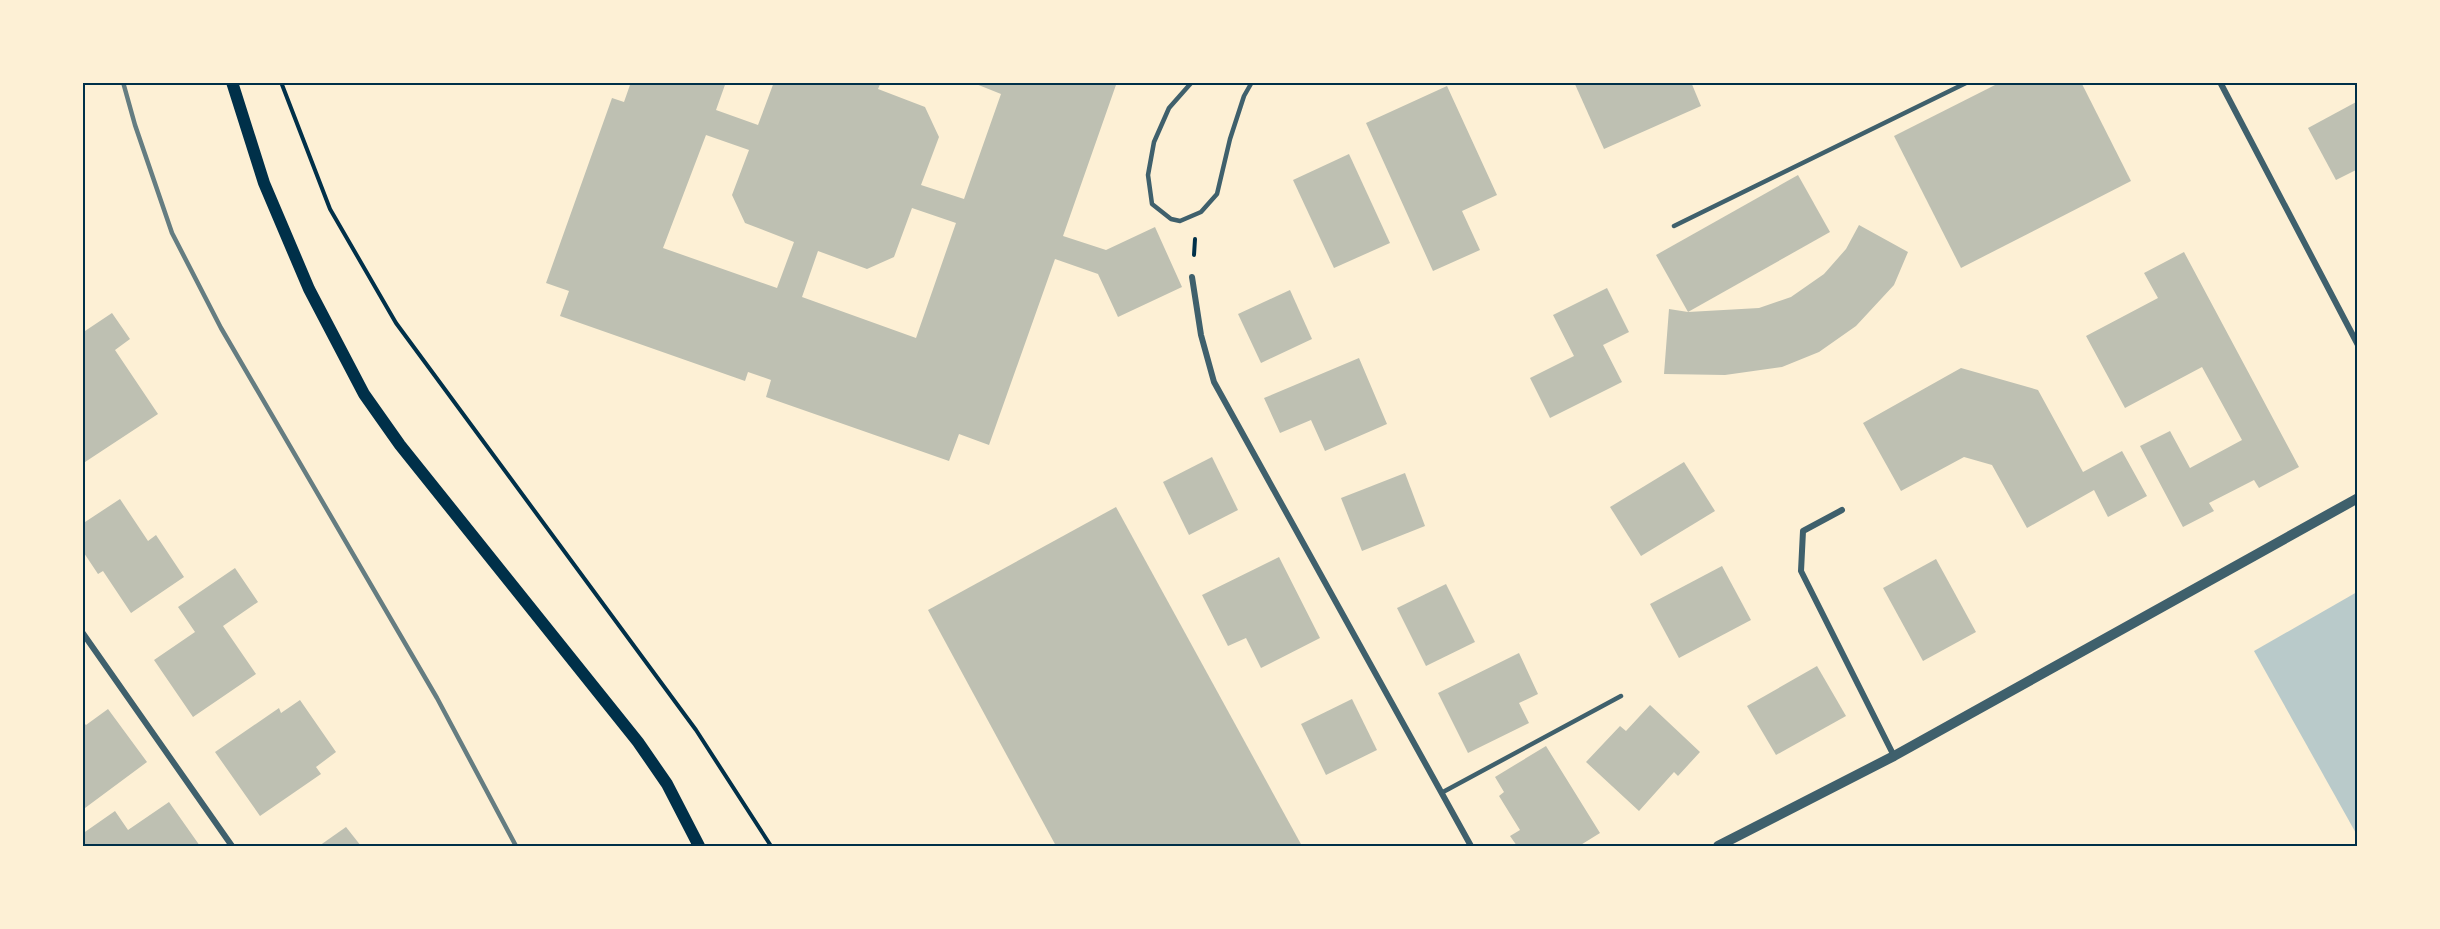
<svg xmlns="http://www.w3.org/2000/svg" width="2440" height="929" viewBox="0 0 2440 929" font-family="'Fira Sans',sans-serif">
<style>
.green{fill:#b9caca}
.building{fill:#bec0b2;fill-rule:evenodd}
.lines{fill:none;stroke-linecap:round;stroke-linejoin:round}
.path{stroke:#003049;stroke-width:4}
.service{stroke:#3f606c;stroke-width:4.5}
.minor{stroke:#3f606c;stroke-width:6}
.tertiary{stroke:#3f606c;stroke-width:10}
.secondary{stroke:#003049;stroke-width:12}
.rail{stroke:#657d81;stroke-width:4.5}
.neatline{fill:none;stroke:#003049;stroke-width:2}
</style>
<rect width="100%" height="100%" fill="#fdf0d5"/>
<!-- green -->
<path class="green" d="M2357,592V835L2254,651Z"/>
<!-- building -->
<g class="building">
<path d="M631,82H726L716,110L758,125L774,82H881L878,89L925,107L939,137L921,185L964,199L1001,94L971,82H1117L1063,236L1106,250L1155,227L1182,287L1118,317L1098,274L1055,259L989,445L959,434L949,461L766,397L771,380L748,372L745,381L560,316L569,291L546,283L612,98L624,102ZM706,135L749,150L732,195L745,223L794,242L777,288L663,248ZM912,208L956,223L916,338L802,297L818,251L867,269L894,257Z"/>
<path d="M1574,82H1691L1701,106L1604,149Z"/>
<path d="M2001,82H2081L2131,181L1961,268L1894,136Z"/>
<path d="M1447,86L1497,195L1462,211L1480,250L1433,271L1366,123Z"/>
<path d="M2358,101V169L2336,180L2308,128Z"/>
<path d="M1349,154L1390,243L1334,268L1293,180Z"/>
<path d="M1798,175L1830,232L1688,312L1656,255Z"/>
<path d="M1859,225L1908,252L1894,285L1856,326L1819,352L1782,367L1725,375L1664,374L1669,309L1688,312L1759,308L1791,297L1824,274L1846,249Z"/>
<path d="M2184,252L2299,467L2259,488L2254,480L2209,503L2214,511L2183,527L2140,446L2170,431L2190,468L2242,440L2202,367L2125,408L2086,336L2158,298L2144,273Z"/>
<path d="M1607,288L1629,332L1603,345L1622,382L1550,418L1530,378L1574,356L1553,315Z"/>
<path d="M1290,290L1312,339L1261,363L1238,314Z"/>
<path d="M112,313L130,339L115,350L158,414L82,464V333Z"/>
<path d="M1359,358L1387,424L1325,451L1311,420L1280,433L1264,398Z"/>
<path d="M1961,368L2038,390L2083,472L2122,451L2147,496L2108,517L2094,490L2027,528L1992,465L1964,457L1901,491L1863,423Z"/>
<path d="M1212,457L1238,510L1189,535L1163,482Z"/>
<path d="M1684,462L1715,511L1641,556L1610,507Z"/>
<path d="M1405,473L1425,526L1362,551L1341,498Z"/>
<path d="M120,499L148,541L156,535L184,577L131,613L103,571L98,574L82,550V524Z"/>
<path d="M1116,507L1302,846H1056L928,610Z"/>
<path d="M1279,557L1320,638L1261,668L1246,638L1228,646L1202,595Z"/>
<path d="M1936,559L1976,632L1923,661L1883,588Z"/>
<path d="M1722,566L1751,620L1679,658L1650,604Z"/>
<path d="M235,568L258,602L223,626L256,674L193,717L154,660L195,632L178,607Z"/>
<path d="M1446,584L1475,642L1426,666L1397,608Z"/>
<path d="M1519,653L1538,694L1519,703L1529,723L1468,753L1438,693Z"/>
<path d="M1817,666L1846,716L1776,755L1747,706Z"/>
<path d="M1352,699L1377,750L1326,775L1301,724Z"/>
<path d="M300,700L336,752L316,767L321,774L260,816L215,752L279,708L281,713Z"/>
<path d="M1650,705L1700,752L1678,776L1674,772L1639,811L1586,762L1620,726L1626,731Z"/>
<path d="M108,709L147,762L85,808L82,805V721L86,725Z"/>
<path d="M1546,746L1600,833L1579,846H1517L1510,836L1520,830L1499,796L1504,792L1495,777Z"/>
<path d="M169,802L200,846H82V834L115,811L128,830Z"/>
<path d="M346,827L361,846H319Z"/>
</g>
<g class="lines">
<!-- path -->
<g class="path">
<path d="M281,82L330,209L396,323L696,730L771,846"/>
<path d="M1194,255L1195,239"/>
</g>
<!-- service -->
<g class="service">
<path d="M1192,82L1169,108L1154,142L1148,175L1152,204L1171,219L1180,221L1201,212L1217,194L1230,139L1244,96L1252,82"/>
<path d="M1674,226L1968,82"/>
<path d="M1443,792L1621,696"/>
</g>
<!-- minor -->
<g class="minor">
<path d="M2220,82L2358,345"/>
<path d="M1192,277L1201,335L1214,382L1471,846"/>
<path d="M1842,510L1803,531L1801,571L1894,756"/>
<path d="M82,632L232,846"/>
</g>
<!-- tertiary -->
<path class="tertiary" d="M1718,846L1894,756L2358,498"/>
<!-- secondary -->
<path class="secondary" d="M232,82L264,183L309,289L364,394L400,445L638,742L667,784L699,846"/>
<!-- rail -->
<path class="rail" d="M123,82L135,125L172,233L221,328L437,698L516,846"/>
</g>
<!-- border -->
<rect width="2440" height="929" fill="none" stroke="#fdf0d5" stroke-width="168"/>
<rect x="84" y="84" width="2272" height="761" class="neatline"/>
</svg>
